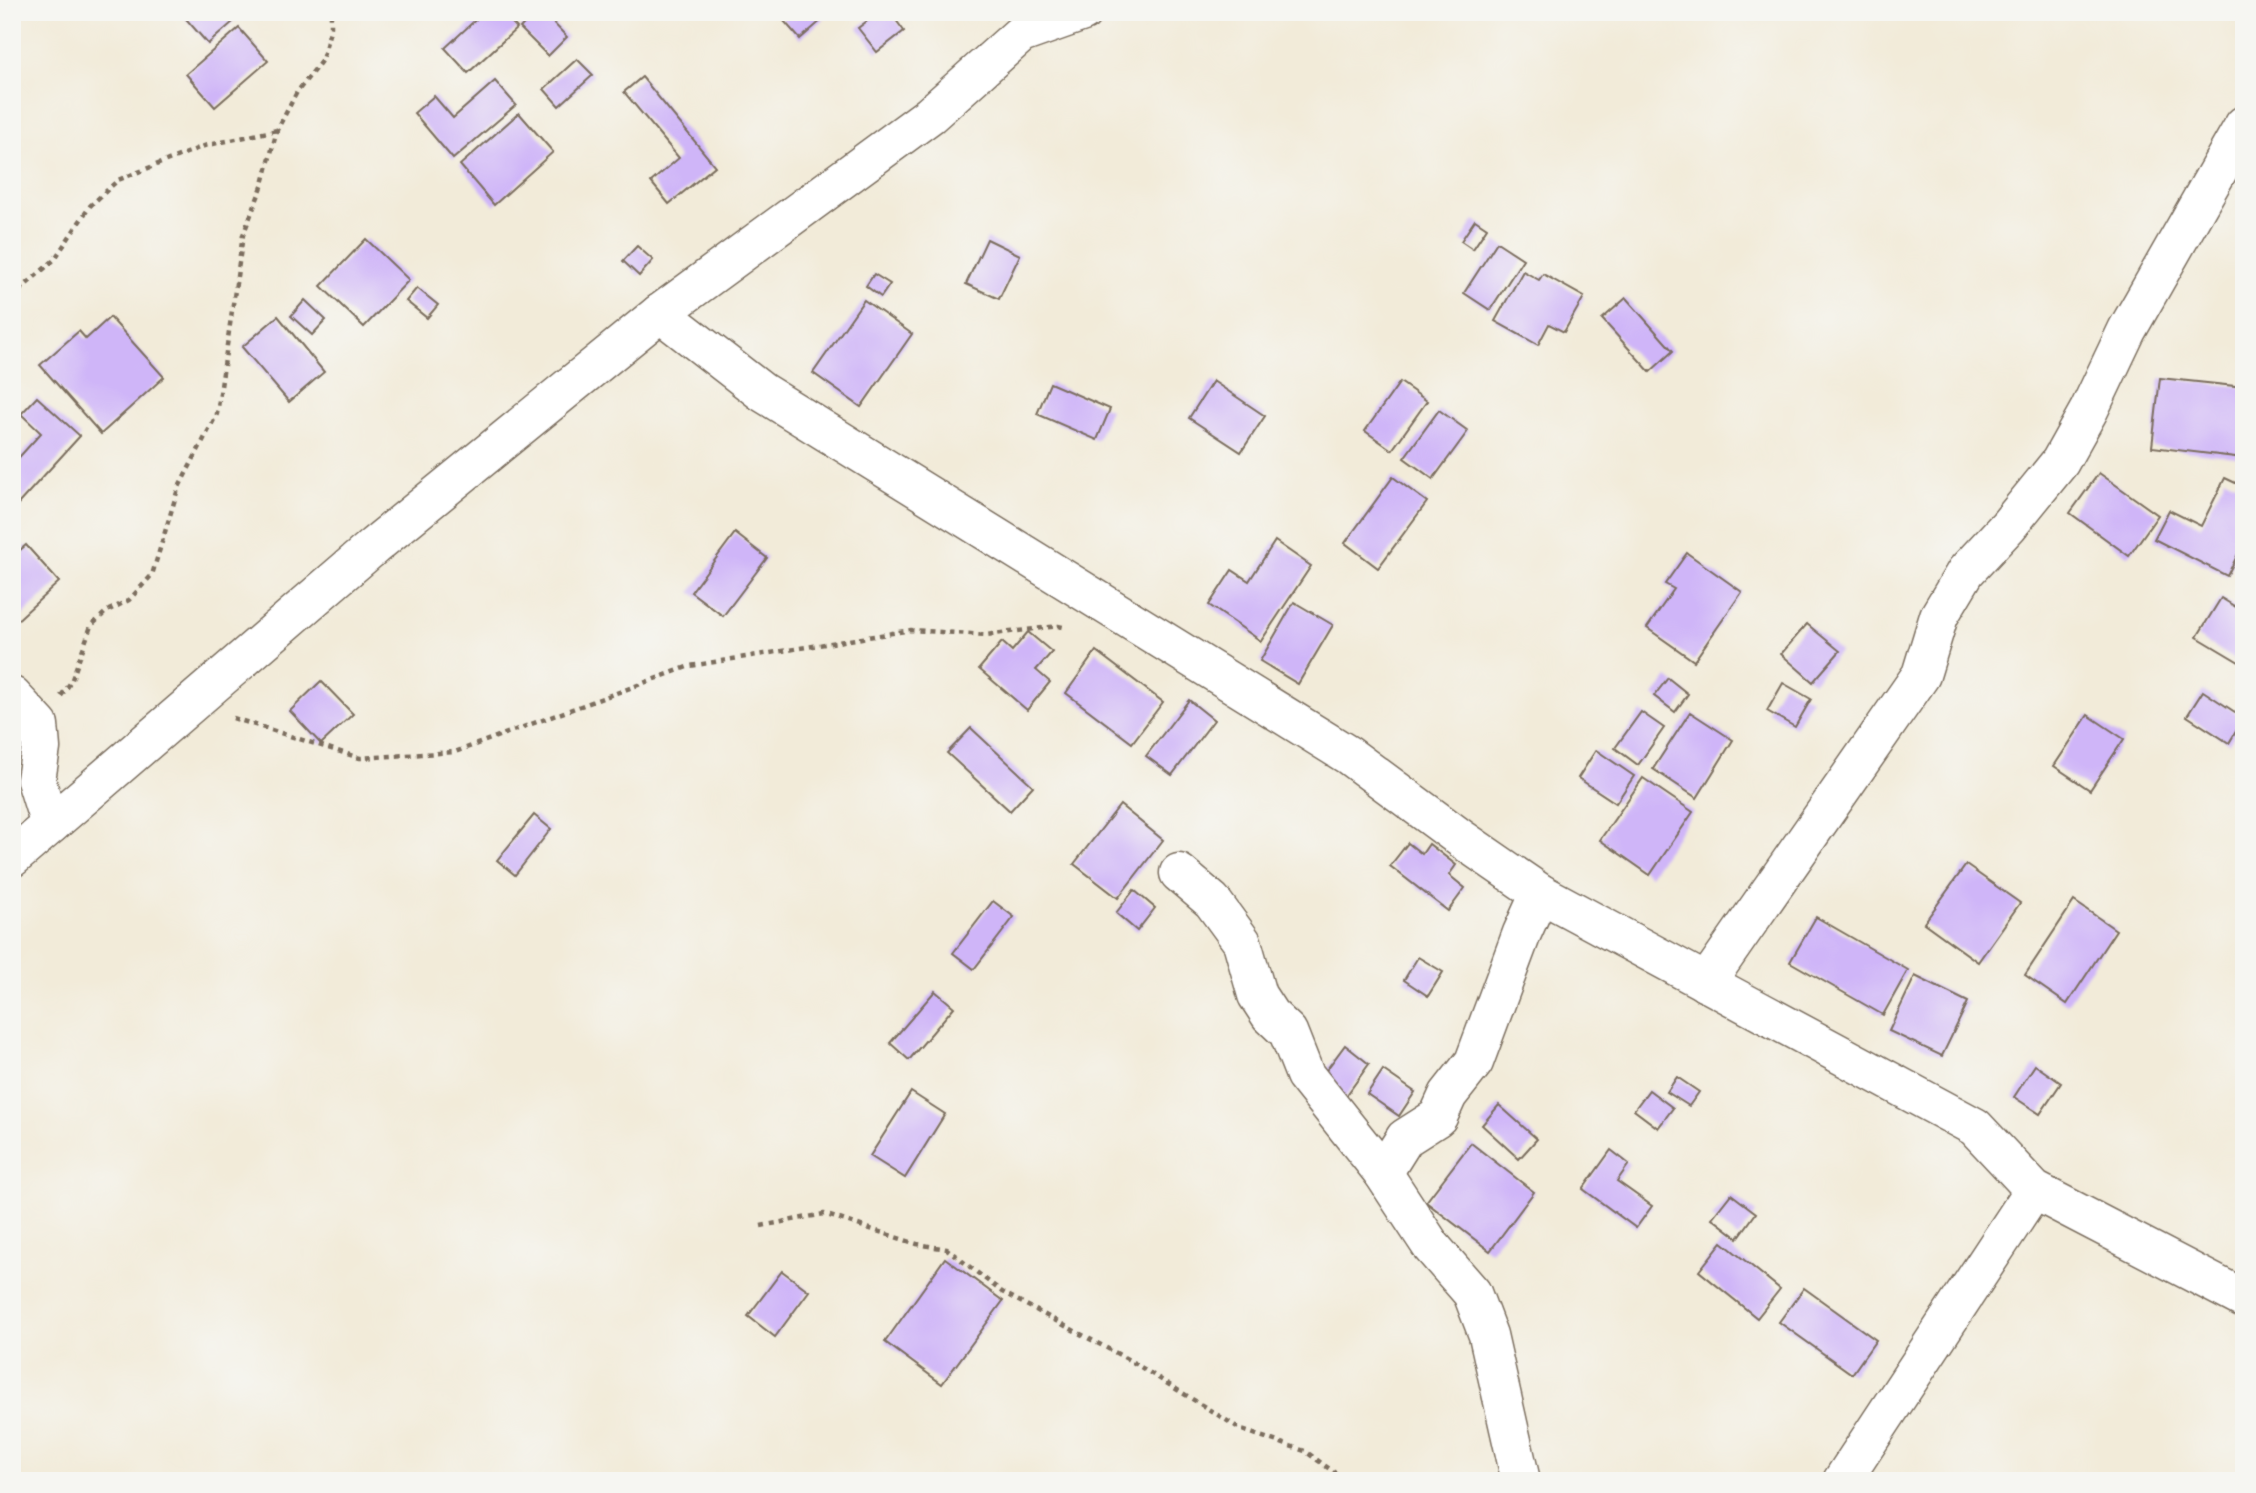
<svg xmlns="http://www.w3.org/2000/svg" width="2256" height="1493" viewBox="0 0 2256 1493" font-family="'Libre Bodoni',serif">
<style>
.building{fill:#cfb5f8}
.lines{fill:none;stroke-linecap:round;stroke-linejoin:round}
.minor-casing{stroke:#7b6e5f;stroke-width:41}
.path{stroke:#7b6e5f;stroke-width:4.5;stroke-dasharray:5 5;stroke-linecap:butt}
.minor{stroke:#fff;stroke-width:38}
</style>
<rect width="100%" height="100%" fill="#f6f6f2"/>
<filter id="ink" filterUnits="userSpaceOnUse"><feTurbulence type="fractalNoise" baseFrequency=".0143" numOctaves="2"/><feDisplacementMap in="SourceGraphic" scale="14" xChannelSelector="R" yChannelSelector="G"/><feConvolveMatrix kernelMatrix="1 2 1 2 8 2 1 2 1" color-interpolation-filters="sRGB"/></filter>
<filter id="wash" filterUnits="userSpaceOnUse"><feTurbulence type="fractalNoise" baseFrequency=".00686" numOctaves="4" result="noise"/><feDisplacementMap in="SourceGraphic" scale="28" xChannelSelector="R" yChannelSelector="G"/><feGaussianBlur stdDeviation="1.57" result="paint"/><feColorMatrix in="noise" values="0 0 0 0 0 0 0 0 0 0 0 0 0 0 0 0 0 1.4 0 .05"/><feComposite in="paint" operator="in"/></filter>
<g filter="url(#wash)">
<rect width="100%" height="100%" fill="#f2ebd9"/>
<g id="blocks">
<!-- building -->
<g class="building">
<path d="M180,12H225L233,22L208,44Z"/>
<path d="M484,12H502L517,28L468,73L445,48Z"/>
<path d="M535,12H543L567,37L548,56L520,28Z"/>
<path d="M776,12H817L823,19L800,39Z"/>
<path d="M879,12H890L904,31L877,52L858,28Z"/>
<path d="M239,28L268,61L215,107L186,74Z"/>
<path d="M577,59L593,75L559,106L544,89Z"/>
<path d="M642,77L715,166L669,204L651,182L679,158L624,92Z"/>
<path d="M495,81L516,105L453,159L414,113L434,96L453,118Z"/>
<path d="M519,113L553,152L494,205L460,165Z"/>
<path d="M1475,220L1487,228L1473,249L1461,241Z"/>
<path d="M366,239L409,280L364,327L321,286Z"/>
<path d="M987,239L1020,255L999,299L966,284Z"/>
<path d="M1497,242L1523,259L1490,310L1464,293Z"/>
<path d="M637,246L653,260L639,276L623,261Z"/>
<path d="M1523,271L1539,280L1543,274L1584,297L1564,332L1549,324L1538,345L1495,321Z"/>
<path d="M874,274L890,284L881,297L866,286Z"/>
<path d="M417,288L438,305L427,318L406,301Z"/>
<path d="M1626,298L1673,351L1650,372L1602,319Z"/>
<path d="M305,300L326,320L312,335L291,316Z"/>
<path d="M864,300L912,334L861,407L813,373Z"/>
<path d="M278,316L324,372L289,402L242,347Z"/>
<path d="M110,317L164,377L101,434L40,365L79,331L86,339Z"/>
<path d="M2160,378L2244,387V458L2152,447Z"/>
<path d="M1213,381L1265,416L1241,452L1189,418Z"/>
<path d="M1400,382L1427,401L1392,450L1365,431Z"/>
<path d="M1050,383L1110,409L1097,440L1037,414Z"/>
<path d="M37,397L80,436L18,504L12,498V465L41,433L21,414Z"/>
<path d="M1439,410L1468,431L1433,479L1404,458Z"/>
<path d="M2099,473L2158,515L2129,556L2070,513Z"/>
<path d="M1393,477L1427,502L1378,568L1345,543Z"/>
<path d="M2225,478L2244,487V542L2227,576L2154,539L2169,510L2201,526Z"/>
<path d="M735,533L767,558L723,616L691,592Z"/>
<path d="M1275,541L1311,566L1261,641L1209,605L1232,570L1249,581Z"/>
<path d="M26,545L59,582L12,625V557Z"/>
<path d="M1687,553L1742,592L1694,661L1647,628L1674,589L1665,584Z"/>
<path d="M2221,598L2244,612V665L2197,637Z"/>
<path d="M1294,602L1333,625L1298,684L1260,661Z"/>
<path d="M1807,624L1840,651L1813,682L1781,654Z"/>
<path d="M1028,632L1052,652L1036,670L1050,682L1027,710L979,669L1002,642L1012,651Z"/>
<path d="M1096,651L1163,702L1132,743L1066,693Z"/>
<path d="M1668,678L1688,694L1675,712L1654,696Z"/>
<path d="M321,681L353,714L321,744L290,711Z"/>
<path d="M1783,683L1811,699L1795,727L1767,711Z"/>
<path d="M2203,691L2244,718L2229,743L2187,716Z"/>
<path d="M1189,700L1214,720L1172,775L1146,756Z"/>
<path d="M1641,712L1664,728L1638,765L1615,748Z"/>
<path d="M1690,712L1733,740L1697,798L1653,769Z"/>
<path d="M2088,715L2124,739L2090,790L2054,766Z"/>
<path d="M971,728L1033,786L1010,811L947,753Z"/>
<path d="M1596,750L1634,776L1616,803L1578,778Z"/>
<path d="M1643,778L1693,812L1650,875L1600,840Z"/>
<path d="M1120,805L1163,840L1118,898L1074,864Z"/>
<path d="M534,815L551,829L515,875L497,860Z"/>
<path d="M1408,843L1422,854L1429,844L1456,865L1449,875L1465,888L1448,911L1390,866Z"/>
<path d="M1966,865L2020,903L1978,962L1924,923Z"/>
<path d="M1134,890L1155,908L1137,931L1116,913Z"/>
<path d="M993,901L1014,917L974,969L953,953Z"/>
<path d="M2074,901L2116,930L2067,1004L2025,975Z"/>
<path d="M1816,917L1908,970L1883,1015L1790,962Z"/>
<path d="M1418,957L1443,972L1428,996L1404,980Z"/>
<path d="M1915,976L1968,1002L1942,1056L1889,1031Z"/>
<path d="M935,991L954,1007L909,1060L890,1043Z"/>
<path d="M1345,1045L1369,1064L1341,1103L1316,1084Z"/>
<path d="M2035,1065L2061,1083L2040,1114L2014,1097Z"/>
<path d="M1383,1070L1415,1092L1399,1116L1367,1094Z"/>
<path d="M1677,1077L1699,1092L1689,1106L1667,1092Z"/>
<path d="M1649,1090L1673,1108L1658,1128L1634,1110Z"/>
<path d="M911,1092L945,1114L905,1178L870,1156Z"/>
<path d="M1499,1105L1537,1139L1519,1159L1482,1125Z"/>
<path d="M1471,1143L1534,1192L1490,1251L1426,1202Z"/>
<path d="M1611,1150L1629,1164L1617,1181L1652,1206L1636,1228L1583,1189Z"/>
<path d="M1731,1194L1756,1213L1738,1238L1712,1218Z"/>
<path d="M1722,1242L1780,1289L1757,1318L1699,1271Z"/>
<path d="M945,1258L1003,1301L942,1384L885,1342Z"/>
<path d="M782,1271L809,1291L775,1337L748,1316Z"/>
<path d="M1804,1288L1876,1340L1852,1374L1779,1322Z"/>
</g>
</g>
</g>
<g filter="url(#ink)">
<use href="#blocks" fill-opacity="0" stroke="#7b6e5f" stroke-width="2"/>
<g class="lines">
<defs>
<g id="minor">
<path d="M660,313L762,392L1348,755L1463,840L1540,893L1975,1127L2034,1190L2244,1299"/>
<path d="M12,696L39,725L41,748L36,780L50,825"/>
<path d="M12,858L374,546L660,313L930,115L1021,34L1083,12"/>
<path d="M1179,873L1212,901L1242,942L1257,995L1270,1015L1288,1032L1305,1075L1383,1173L1431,1246L1472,1293L1488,1335L1521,1481"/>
<path d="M1706,983L1921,675L1939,616L1966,571L2008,526L2060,462L2089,410L2127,330L2244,125"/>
<path d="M1383,1173L1405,1138L1438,1117L1448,1095L1474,1062L1522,933L1540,893"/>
<path d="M1842,1481L2034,1190"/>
</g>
</defs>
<!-- minor casing -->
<use href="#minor" class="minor-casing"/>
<!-- path -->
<g class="path">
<path d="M12,297L54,260L90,206L118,180L204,146L277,130"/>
<path d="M61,696L71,682L91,626L107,611L129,600L152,575L178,489L217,414L243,235L263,184L277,130L297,92L322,60L331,27V12"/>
<path d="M233,718L360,758L455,752L690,666L911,630L986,635L1058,626L1067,628"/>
<path d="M761,1226L824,1214L917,1244L947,1249L1002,1292L1131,1361L1242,1430L1305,1451L1346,1481"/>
</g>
<!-- minor -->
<use href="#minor" class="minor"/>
</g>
</g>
<!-- margin -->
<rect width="2256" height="1493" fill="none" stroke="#f6f6f2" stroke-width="42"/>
</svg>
